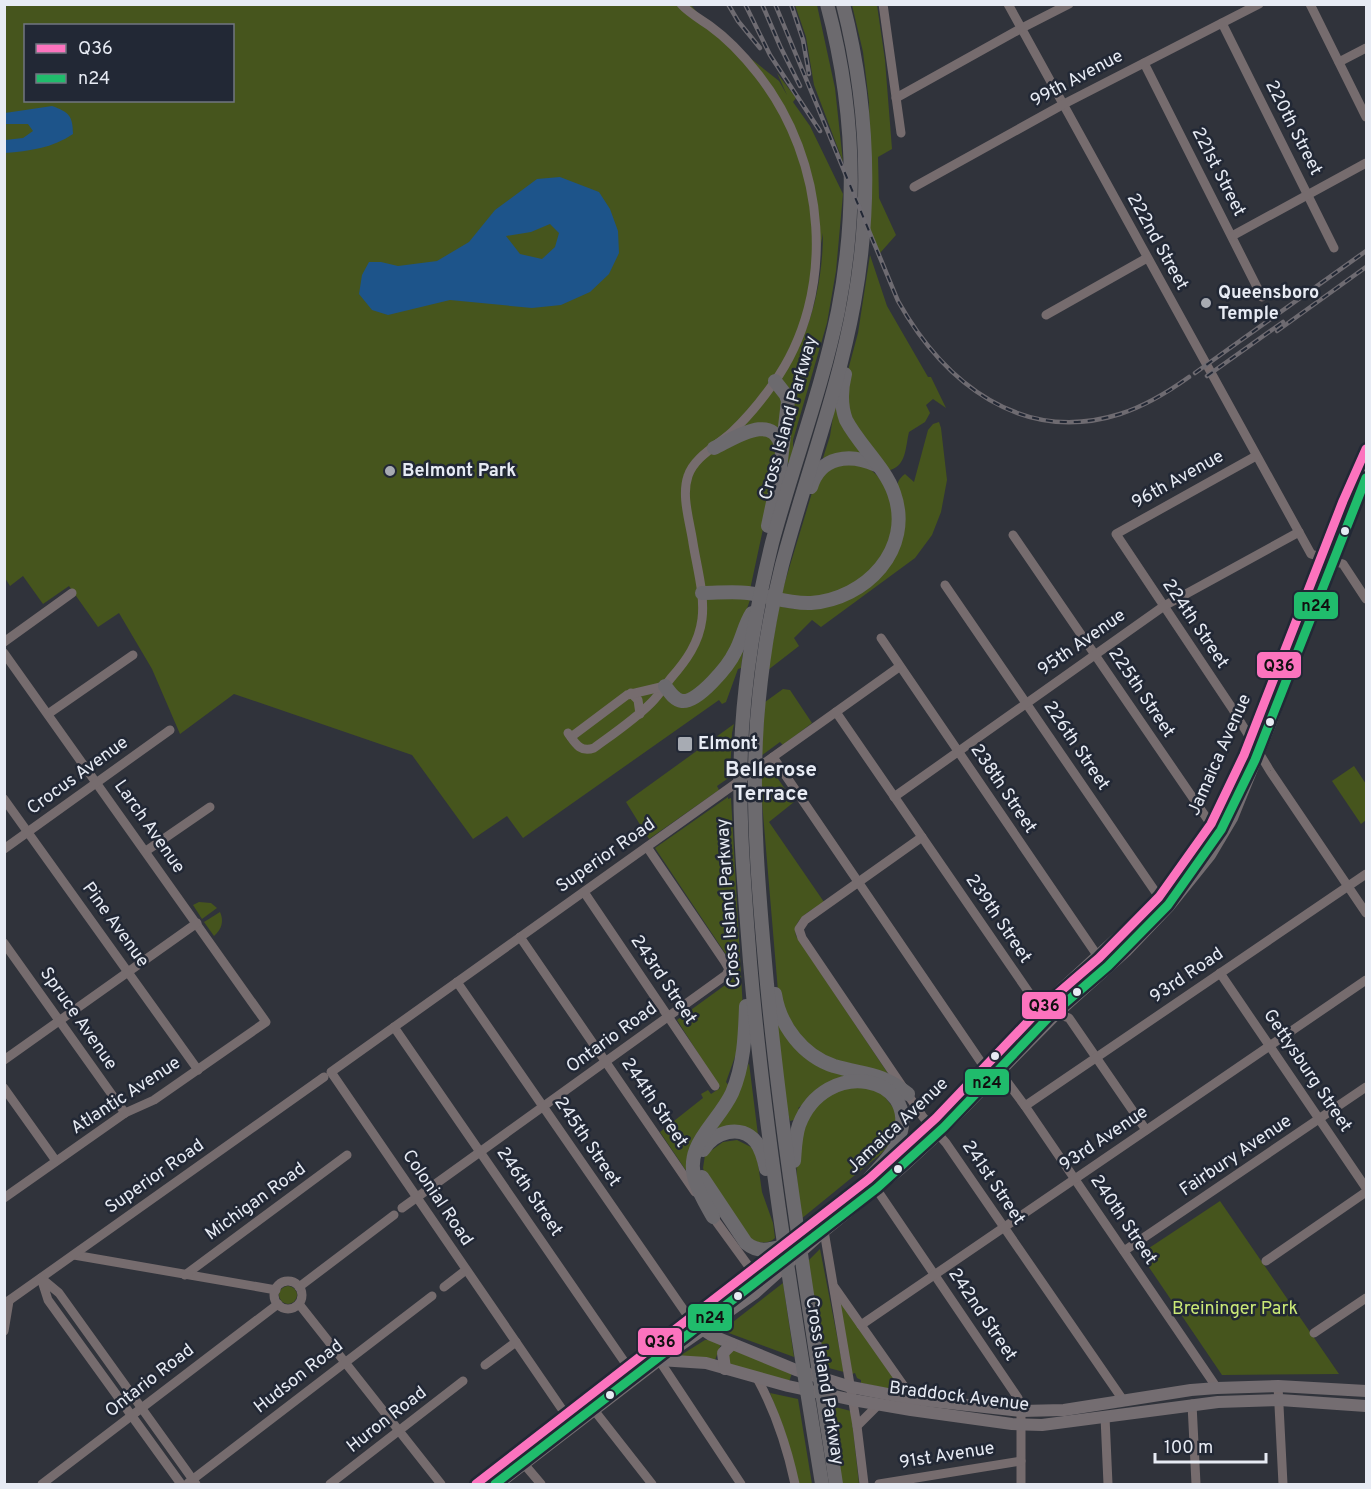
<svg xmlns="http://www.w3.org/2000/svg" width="1371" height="1489" viewBox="0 0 1371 1489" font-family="Overpass,sans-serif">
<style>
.green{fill:#46551d;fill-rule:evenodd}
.water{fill:#1d548a;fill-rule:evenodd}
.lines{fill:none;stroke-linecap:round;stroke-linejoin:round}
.minor{stroke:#766c6e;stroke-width:9}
.major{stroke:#746d71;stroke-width:12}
.highway{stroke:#6c6a6e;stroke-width:14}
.rail-casing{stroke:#6e6b71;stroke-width:4.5}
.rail{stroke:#222835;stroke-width:2;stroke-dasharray:7;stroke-linecap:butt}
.bus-1-casing{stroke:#222835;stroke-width:14}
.bus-2-casing{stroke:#222835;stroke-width:14}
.bus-1{stroke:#fc73be;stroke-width:9}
.bus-2{stroke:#20bc6c;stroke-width:9}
.poi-dot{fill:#a7abb3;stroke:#222835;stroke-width:2}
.bus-dot{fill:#e7ebf4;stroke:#222835;stroke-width:2}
.labels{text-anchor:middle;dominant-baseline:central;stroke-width:5;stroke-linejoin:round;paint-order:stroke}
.street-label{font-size:18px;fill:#e7ebf4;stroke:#222835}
.poi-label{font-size:18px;font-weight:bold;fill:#e7ebf4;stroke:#222835;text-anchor:start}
.park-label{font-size:18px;fill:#cae876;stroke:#222835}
.quarter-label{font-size:21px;font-weight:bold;fill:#e7ebf4;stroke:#222835}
.line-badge{stroke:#222835;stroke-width:2}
.pale-badge-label{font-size:16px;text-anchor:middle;font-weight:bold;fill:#111}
</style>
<rect width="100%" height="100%" fill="#30333b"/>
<!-- green -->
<g class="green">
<path d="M5,5H691L705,22L779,81L787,95L777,73L796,98L793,102L810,126L843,194L836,271L827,323L793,440V450L789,463L785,461L763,529L748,599L750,600L743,620L744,644L741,668L738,669L726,702L722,704L719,700L523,838L507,816L473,839L412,755L234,694L180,734L152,669L119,613L98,627L69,586L43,604L23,576L10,586L5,578ZM26,26H232V100H26ZM823,233C823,267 817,303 804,335Z"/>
<path d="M795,5H817L835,88L843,162L814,85L806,37Z"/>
<path d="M852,5H877L885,60L892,149L878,157L879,198L896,235L880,253L869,227L871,193L869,102L863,52Z"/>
<path d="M870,255L887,306L928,377H931L946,408L933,399L926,405L930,413L925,422L909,432C905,448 907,467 887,471L849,419L844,385L858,333Z"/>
<path d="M836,397L863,454L825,460L823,458L830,436Z"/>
<path d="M939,422L941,428L947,480L941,512L932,535L915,558L821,627L812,620L794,638L799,646L768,670L781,595L814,486C855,410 944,525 856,583C835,597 810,601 785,596L783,607L796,609L797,607C806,607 815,608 824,606C860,600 898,568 902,530C903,522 903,511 901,503C898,490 893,483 905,474L914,482L928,430L933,424Z"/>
<path d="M783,689L790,690L812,723L783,745L780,742L761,756L765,702Z"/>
<path d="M734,724L732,733L730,777L717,786L719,790L649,839L626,802Z"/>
<path d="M1354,766L1366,784V820L1361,824L1332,781Z"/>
<path d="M768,773L776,776L794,802L769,822L824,902C811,911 792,918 796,936L889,1075C855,1066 811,1061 790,1028C786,1021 783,1011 779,1003L760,778Z"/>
<path d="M728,797V799L731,798L743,1010L738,1048L726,1082L729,1086L689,1175L660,1132L703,1098L701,1094L708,1090L711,1094L720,1088L677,1020L728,983C735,977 735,973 733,965L655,848Z"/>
<path d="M199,902L211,903L217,908L202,919L193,905Z"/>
<path d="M220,912C224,921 222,929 214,936L204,922Z"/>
<path d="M775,1007L790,1039L865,1077L809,1101L798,1108L801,1111L798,1119L790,1121L786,1105Z"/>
<path d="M749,1063L759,1143L718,1129L716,1126L731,1103Z"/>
<path d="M857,1084L881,1092L895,1110L898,1122L891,1142L882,1153L801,1219C797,1172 785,1122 831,1092C838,1088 849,1086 857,1084Z"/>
<path d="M737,1140L751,1147L757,1157L762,1192L773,1223L775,1238C766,1246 757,1242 746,1238L706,1178L703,1168L705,1155L723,1142Z"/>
<path d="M1220,1201L1339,1374L1222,1375L1140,1254Z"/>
<path d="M820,1249L844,1372L825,1367L808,1261Z"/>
<path d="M783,1283L794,1357L726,1332L724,1329Z"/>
<circle cx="288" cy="1295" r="9"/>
<path d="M839,1298L898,1382L895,1390L861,1383V1380L857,1378L855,1373L852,1374Z"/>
<path d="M705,1340H711L721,1344L715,1360L681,1357V1355Z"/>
<path d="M736,1350L792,1373L789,1382L731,1366L726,1362L729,1351Z"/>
<path d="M770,1393L798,1399L812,1484H798L784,1429Z"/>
<path d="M831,1406L851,1411L859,1484H842Z"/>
</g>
<!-- water -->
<g class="water">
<path d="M52,106C69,112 73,116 73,134C53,148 29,151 5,153V140L23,138L33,131L28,124H5V113Z"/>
<path d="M560,177L599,192L610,209L618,231L619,253L609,274L590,292L561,305L532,308L450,300L388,315L372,310L359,294L362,275L369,262H381L398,266L437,261L469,242L495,210L537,179ZM550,224L559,233L555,247L542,259L520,254L506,236L531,232Z"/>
</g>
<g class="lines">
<!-- minor -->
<g class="minor">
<path d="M883,4L901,133"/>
<path d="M1008,4L1311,554L1343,564L1366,599"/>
<path d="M1310,4L1366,117"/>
<path d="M1222,23L1334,248"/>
<path d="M1339,62L1366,48"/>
<path d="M1144,63L1262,297"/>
<path d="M896,98L1020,29L1069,4"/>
<path d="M914,187L1062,105L1259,4"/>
<path d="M1232,236L1366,163"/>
<path d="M1046,315L1147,258"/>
<path d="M1256,456L1116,534L1232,708L1270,771L1366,913"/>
<path d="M1013,535L1221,839"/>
<path d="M945,585L1159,897"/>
<path d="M881,638L1099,958"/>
<path d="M4,642L72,593"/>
<path d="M4,653L266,1022L154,1100L125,1113L4,1198"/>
<path d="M631,693L638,700L640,714"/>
<path d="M836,712L1032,997L1041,1008L1069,1018L1146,1130"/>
<path d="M48,714L133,655"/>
<path d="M568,733C575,743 580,753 594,748C613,734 634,720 651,703C658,696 664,687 671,678C686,661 699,643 702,619C705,595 697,568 693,543C690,522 681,496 688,476C694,457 718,445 732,432C748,417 761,401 773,384C839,292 826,160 758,74C744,56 728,39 710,26C700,19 689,13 681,4"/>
<path d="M571,737L627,695L665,686"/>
<path d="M773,757L985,1068"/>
<path d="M894,797L1164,606L1299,532"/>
<path d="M4,799L198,1070"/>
<path d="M922,837L805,920L799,929L802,938L923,1117L946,1143L1123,1400"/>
<path d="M4,849L170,730"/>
<path d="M146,851L210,807"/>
<path d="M584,892L715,1086"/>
<path d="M520,937L695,1192"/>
<path d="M4,943L125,1113"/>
<path d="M1220,973L1366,1188"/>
<path d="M457,982L690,1319"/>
<path d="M394,1027L628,1367"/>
<path d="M4,1060L197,923"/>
<path d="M999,1071L1025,1106L1217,1388"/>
<path d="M4,1088L56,1161"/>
<path d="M1025,1106L1366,874"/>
<path d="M873,1184L1018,1398L1021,1411V1484"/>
<path d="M402,1208L726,975L729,969L725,962L647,847"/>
<path d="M710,1213L763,1286"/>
<path d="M824,1231L857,1426L864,1484"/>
<path d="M1124,1251L1366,1087"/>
<path d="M74,1255L276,1290"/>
<path d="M1266,1261L1366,1192"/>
<path d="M185,1275L347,1155"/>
<circle cx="288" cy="1295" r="14"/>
<path d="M299,1287L394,1215"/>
<path d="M444,1287L466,1270"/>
<path d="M835,1288L913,1399"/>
<path d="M4,1304L324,1077"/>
<path d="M299,1304L441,1484"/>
<path d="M861,1325L1366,980"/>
<path d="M4,1331L9,1301"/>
<path d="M1314,1333L1366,1298"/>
<path d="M659,1360L741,1484"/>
<path d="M485,1365L516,1342"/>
<path d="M757,1378C775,1411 787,1447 795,1484"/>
<path d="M1278,1386L1283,1484"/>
<path d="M1192,1404L1196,1484"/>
<path d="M594,1410L652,1484"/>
<path d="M566,1415L331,1072L899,667"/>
<path d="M1105,1417L1108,1484"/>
<path d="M857,1426L878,1405"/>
<path d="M524,1464L541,1484"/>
<path d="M188,1483L432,1296"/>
<path d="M42,1484L278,1304"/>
<path d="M181,1484L48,1300L41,1278L59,1293L196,1484"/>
<path d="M330,1484L463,1381"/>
<path d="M879,1484L1021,1461"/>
</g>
<!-- major -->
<g class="major">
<path d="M888,1163L962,1092L1041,1008L1137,920L1159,897L1211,824L1244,755L1343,501L1366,449"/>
<path d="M699,1327L711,1335L796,1370L851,1387L913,1399L1021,1411L1064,1410L1191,1390L1217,1388L1278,1386L1366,1391"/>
<path d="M659,1360L706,1363L788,1386L853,1400L911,1410L1012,1424L1042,1425L1218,1402L1280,1400L1366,1406"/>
<path d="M725,1369L723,1353L732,1344"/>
<path d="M476,1484L875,1174"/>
<path d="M498,1484L659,1360L755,1293L824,1231L900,1169L938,1134L1056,1014L1126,951L1169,906L1210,855L1232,818L1271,722L1336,543L1366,472"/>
</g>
<!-- highway -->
<g class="highway">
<path d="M714,448C735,438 775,410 782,450"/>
<path d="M811,487C820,456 850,453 876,465"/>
<path d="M768,526L780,469L788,401L786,395L775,381"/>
<path d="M702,593C717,593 733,591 748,593C769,596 789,604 811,603C866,599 914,549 894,493C885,467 859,445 846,420C840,404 841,390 845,374"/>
<path d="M665,686C669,691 674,700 682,701C698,703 729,665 735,652C742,640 744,625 752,613"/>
<path d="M775,994C780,1026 803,1056 834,1066C865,1075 881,1072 908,1094"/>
<path d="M703,1150C714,1132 741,1123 756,1142C762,1150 764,1159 766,1169"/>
<path d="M794,1161C795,1149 795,1137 799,1125C825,1056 921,1075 899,1138C894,1154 879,1167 869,1179"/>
<path d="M702,1177L746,1243C758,1253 769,1250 784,1246"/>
<path d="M713,1217C707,1206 700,1195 696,1183C682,1145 717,1125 732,1093C744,1065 745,1036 746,1006"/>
<path d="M822,1484C794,1311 765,1137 750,962C744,884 737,806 742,729C746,666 757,604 772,543C793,465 822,389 838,311C858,209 854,104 827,4"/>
<path d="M836,1484C811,1318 783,1152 767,984C759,897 751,809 757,721C761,669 769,616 782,565C805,478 838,392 854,303C872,204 868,102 843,4"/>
</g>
<defs>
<g id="rail">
<path d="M728,4L738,21L760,48"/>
<path d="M745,4L770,55L820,131"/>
<path d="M762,4L780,46L800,86"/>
<path d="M775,4L898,301C944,383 1022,445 1120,414C1145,406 1168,392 1189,377"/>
<path d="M791,4L803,40L809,74"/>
<path d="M1277,331L1366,267"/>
<path d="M1195,373L1366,251"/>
<path d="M1207,376L1283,322"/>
</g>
</defs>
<!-- rail casing -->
<use href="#rail" class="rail-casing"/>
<!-- rail -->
<use href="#rail" class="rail"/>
<defs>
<path id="bus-1" d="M476,1484L869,1179L936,1118L1041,1008L1099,958L1159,897L1211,824L1244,755L1343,501L1366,449"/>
<path id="bus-2" d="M495,1484L877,1188L944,1127L1049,1017L1108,966L1168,905L1221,830L1255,760L1366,478"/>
</defs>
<!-- bus-1 casing -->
<use href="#bus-1" class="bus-1-casing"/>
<!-- bus-2 casing -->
<use href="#bus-2" class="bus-2-casing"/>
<!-- bus-1 -->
<use href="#bus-1" class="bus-1"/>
<!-- bus-2 -->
<use href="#bus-2" class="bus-2"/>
</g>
<!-- markers -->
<g class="poi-dot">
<circle cx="1206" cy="303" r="6"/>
<circle cx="390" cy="471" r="6"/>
<rect x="677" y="736" width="16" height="16" rx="3"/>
</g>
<g class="bus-dot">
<circle cx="1345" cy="531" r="5"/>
<circle cx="1270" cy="722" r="5"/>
<circle cx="1077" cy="992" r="5"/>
<circle cx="995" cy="1056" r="5"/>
<circle cx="898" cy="1169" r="5"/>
<circle cx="738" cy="1296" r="5"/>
<circle cx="610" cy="1395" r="5"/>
</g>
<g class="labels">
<!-- street labels -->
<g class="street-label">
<text transform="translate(1077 79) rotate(-28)">99th Avenue</text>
<text transform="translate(1293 128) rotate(63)">220th Street</text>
<text transform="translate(1218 172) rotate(63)">221st Street</text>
<text transform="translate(1157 242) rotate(61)">222nd Street</text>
<text transform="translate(789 418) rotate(-74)">Cross Island Parkway</text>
<text transform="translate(1178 480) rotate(-29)">96th Avenue</text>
<text transform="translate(1195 624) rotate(56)">224th Street</text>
<text transform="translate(1082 643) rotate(-35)">95th Avenue</text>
<text transform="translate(1141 693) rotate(56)">225th Street</text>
<text transform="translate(1076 746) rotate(56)">226th Street</text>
<text transform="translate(1220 755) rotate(-66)">Jamaica Avenue</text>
<text transform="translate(78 776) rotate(-36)">Crocus Avenue</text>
<text transform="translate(1003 789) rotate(56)">238th Street</text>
<text transform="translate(149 827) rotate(55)">Larch Avenue</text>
<text transform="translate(606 856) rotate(-35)">Superior Road</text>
<text transform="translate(729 903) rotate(-94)">Cross Island Parkway</text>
<text transform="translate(998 919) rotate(56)">239th Street</text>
<text transform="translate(115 925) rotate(54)">Pine Avenue</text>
<text transform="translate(1187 976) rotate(-34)">93rd Road</text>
<text transform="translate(663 980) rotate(56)">243rd Street</text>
<text transform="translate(78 1019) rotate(55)">Spruce Avenue</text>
<text transform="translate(612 1038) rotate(-36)">Ontario Road</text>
<text transform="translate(1307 1071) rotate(56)">Gettysburg Street</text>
<text transform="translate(126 1096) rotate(-33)">Atlantic Avenue</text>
<text transform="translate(654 1103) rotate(56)">244th Street</text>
<text transform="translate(898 1126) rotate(-43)">Jamaica Avenue</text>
<text transform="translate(1104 1139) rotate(-34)">93rd Avenue</text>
<text transform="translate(587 1142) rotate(56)">245th Street</text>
<text transform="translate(1236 1156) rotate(-34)">Fairbury Avenue</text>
<text transform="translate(155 1177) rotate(-35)">Superior Road</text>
<text transform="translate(993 1183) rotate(56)">241st Street</text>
<text transform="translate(529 1192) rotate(56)">246th Street</text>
<text transform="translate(437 1198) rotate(56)">Colonial Road</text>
<text transform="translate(256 1202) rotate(-36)">Michigan Road</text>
<text transform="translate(1123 1220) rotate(56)">240th Street</text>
<text transform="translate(982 1315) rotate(56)">242nd Street</text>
<text transform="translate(299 1377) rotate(-38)">Hudson Road</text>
<text transform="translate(150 1381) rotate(-38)">Ontario Road</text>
<text transform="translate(824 1381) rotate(81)">Cross Island Parkway</text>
<text transform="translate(959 1397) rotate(7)">Braddock Avenue</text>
<text transform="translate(387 1420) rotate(-38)">Huron Road</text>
<text transform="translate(947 1456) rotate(-9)">91st Avenue</text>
</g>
<!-- poi labels -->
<g class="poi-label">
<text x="1218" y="293">Queensboro<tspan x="1218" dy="21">Temple</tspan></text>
<text x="402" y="471">Belmont Park</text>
<text x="698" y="744">Elmont</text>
</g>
<!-- park labels -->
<g class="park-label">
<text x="1235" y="1309">Breininger Park</text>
</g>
<!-- quarter labels -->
<g class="quarter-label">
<text x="771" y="770">Bellerose<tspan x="771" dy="24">Terrace</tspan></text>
</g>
</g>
<g class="line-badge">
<rect x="1293" y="591" width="46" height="29" rx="6" fill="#20bc6c"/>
<rect x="1256" y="651" width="46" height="28" rx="6" fill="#fc73be"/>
<rect x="1021" y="991" width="46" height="29" rx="6" fill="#fc73be"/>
<rect x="964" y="1068" width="46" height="28" rx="6" fill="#20bc6c"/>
<rect x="687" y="1303" width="46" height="29" rx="6" fill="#20bc6c"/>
<rect x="637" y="1327" width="46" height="29" rx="6" fill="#fc73be"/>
</g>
<g class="pale-badge-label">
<text x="1316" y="611">n24</text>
<text x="1279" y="671">Q36</text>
<text x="1044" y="1011">Q36</text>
<text x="987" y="1088">n24</text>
<text x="710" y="1323">n24</text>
<text x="660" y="1347">Q36</text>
</g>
<!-- border -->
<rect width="1371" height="1489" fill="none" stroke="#e7ebf4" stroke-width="12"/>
<!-- legend -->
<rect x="24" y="24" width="210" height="78" fill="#222835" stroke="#717681" stroke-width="1.5"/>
<rect x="36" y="44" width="30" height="9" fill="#fc73be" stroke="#717681" stroke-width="1.5"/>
<text x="78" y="54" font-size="18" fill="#e7ebf4">Q36</text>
<rect x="36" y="74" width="30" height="9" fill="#20bc6c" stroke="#717681" stroke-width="1.5"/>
<text x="78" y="84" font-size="18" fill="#e7ebf4">n24</text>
<!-- scale -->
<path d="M1155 1453v9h111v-9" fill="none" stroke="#e7ebf4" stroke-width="3"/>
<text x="1164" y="1453" font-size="18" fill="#e7ebf4" stroke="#222835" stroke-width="4.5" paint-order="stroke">100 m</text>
</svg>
